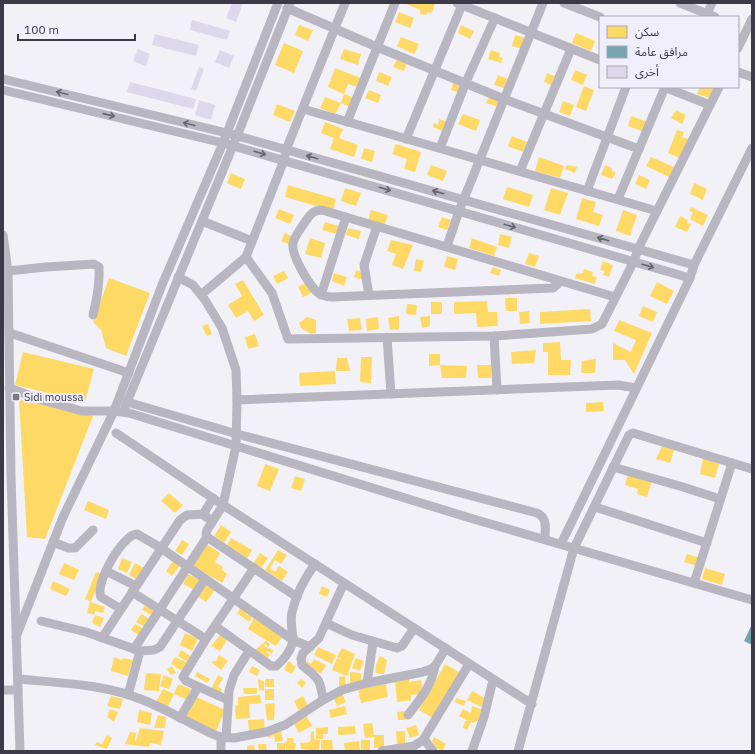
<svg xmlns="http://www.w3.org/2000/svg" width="755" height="754" viewBox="0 0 755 754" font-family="'IBM Plex Sans','Noto Sans Arabic',sans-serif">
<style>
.homes{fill:#ffd966}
.public{fill:#76a5af}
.building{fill:#ddd8ec}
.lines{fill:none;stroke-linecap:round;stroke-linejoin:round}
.minor{stroke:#b8b6c1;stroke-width:9}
.oneway{stroke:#676571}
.poi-dot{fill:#7c7a84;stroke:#f0eefb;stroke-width:1.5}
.labels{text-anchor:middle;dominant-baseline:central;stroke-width:4;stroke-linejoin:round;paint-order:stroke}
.poi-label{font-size:11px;fill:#3c3a46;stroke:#f0eefb;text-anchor:start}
</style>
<rect width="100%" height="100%" fill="#f2f1f8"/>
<!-- homes -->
<g class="homes">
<path d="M404,3H435L432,13L427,12L426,15L420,14V10Z"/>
<path d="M399,12L414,18L410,28L395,22Z"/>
<path d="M299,25L313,30L308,41L295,35Z"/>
<path d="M461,25L474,31L470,39L458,33Z"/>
<path d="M576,33L595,41L591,51L572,43Z"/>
<path d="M515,35L525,38L522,49L512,46Z"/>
<path d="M401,37L419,44L414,54L397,46Z"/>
<path d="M284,43L303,51L294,73L275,65Z"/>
<path d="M344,49L361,54L358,65L340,59Z"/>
<path d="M491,50L500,53L499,57L503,58L501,63L488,59Z"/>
<path d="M397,59L407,63L404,71L393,67Z"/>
<path d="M335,68L363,79L360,88L348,84L344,94L328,87Z"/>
<path d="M575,70L587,75L583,85L571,80Z"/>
<path d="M379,72L392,77L388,86L376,81Z"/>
<path d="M547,73L557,77L553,86L544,82Z"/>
<path d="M498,75L508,79L504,88L494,85Z"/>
<path d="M454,81L463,84L460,93L451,90Z"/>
<path d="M584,86L594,90L586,111L576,107Z"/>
<path d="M700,87H714L710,98L697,94Z"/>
<path d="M369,90L381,95L378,103L365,98Z"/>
<path d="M344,94L355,98L351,108L341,103Z"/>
<path d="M490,94L501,99L498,107L486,103Z"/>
<path d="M325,97L341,103L335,114L320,108Z"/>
<path d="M563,101L574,105L570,116L559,112Z"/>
<path d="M277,104L295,111L290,122L273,115Z"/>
<path d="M676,110L686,115L682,124L671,118Z"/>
<path d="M463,114L480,120L476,131L458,124Z"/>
<path d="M631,116L648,122L644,132L628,126Z"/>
<path d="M439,119L448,122L444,132L433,127L434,123L438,125Z"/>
<path d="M325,122L343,129L339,138L358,145L354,157L330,149L334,138L321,133Z"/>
<path d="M677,130L684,132L682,137L688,139L680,158L668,153Z"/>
<path d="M512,136L527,142L523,152L508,146Z"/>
<path d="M396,144L421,152L415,172L404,169L407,159L392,154Z"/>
<path d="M364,148L375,151L372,162L361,159Z"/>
<path d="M539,157L564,166L560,178L535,171Z"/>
<path d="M651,157L676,168L671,178L646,166Z"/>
<path d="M431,165L447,171L443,181L427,175Z"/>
<path d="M567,165L577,167L575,173L565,169Z"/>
<path d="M605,165L612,168V171L616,173L612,179L601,175Z"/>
<path d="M231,173L245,179L241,189L227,183Z"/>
<path d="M639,175L650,180L646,189L635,184Z"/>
<path d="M694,183L707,189L703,200L690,194Z"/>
<path d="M288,185L336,199L333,211L285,197Z"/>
<path d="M507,187L533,195L529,207L503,199Z"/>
<path d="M345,188L361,193L356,206L341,201Z"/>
<path d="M551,188L568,193L560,215L544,210Z"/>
<path d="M582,198L596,202L593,212L603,215L599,226L576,219Z"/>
<path d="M691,207L708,215L703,226L690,219L693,212L689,211Z"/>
<path d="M279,209L294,215L290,224L275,218Z"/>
<path d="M371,210L388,215L384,226L368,221Z"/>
<path d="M623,210L637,215L630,236L616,231Z"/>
<path d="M680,216L688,220L687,223L691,224L687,232L675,227Z"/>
<path d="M442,217L451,220L447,230L438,227Z"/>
<path d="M325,222L339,226L336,234L322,230Z"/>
<path d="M348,228L361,231L359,239L346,235Z"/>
<path d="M285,233L293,237L290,245L281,241Z"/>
<path d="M500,234L512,237L509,248L498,245Z"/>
<path d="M310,238L325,243L321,258L305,254Z"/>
<path d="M472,238L497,247L494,256L469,248Z"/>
<path d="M391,240L413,245L403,269L392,265L396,254L387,251Z"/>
<path d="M529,253L539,256L535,267L525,264Z"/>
<path d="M447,256L458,259L455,270L444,267Z"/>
<path d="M416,259L424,261L421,272L414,271Z"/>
<path d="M603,261L613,265L609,277L603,275L605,271L600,270Z"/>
<path d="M493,267L501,270L499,276L490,273Z"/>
<path d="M584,269L593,272L592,276L597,277L595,284L575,278L576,274L583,273Z"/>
<path d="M356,270L365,273L363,280L354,277Z"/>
<path d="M284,271L288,278L277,284L273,276Z"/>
<path d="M334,273L347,277L344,286L332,281Z"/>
<path d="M109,278L150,293L126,356L106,348L101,330L93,322Z"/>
<path d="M243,280L264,315L254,321L248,311L236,318L228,305L242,296L235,284Z"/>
<path d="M307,282L313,292L303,297L298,287Z"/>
<path d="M657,282L674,291L667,304L650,296Z"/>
<path d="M505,298H517V311H506Z"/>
<path d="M487,301L488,312H497L498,326L477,327L476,313L454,314V302Z"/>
<rect x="431" y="302" width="11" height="12"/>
<path d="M407,304L417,305L416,315L406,314Z"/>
<path d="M643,306L657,312L653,322L639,316Z"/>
<path d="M590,309L591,321L540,324V312Z"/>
<path d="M529,311L530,323L520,324L519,312Z"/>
<path d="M399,316V329L390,330L388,318Z"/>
<path d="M430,316V326L422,328L420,317Z"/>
<path d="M307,317L316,320V333L311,334L301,328L299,323Z"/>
<path d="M378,317L379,329L367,331L366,319Z"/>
<path d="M360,318L362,330L349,331L347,319Z"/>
<path d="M619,320L652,333L634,374L625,360H613V343L631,352L636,340L614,331Z"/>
<path d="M208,324L212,334L207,336L202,326Z"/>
<path d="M255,334L259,346L248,349L245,337Z"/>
<path d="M560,342L561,360H571L570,375H548V352H543V343Z"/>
<path d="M536,350L534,363L512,364L511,352Z"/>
<path d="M23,352L94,369L85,402L15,385Z"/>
<path d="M429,354H440V365L429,366Z"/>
<path d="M361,357H372L371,383L360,382Z"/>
<path d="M337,358H347L350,371H336Z"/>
<path d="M596,359L595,373H581L582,361Z"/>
<path d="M440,365L467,366L466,378H442Z"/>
<path d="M477,365H491V378H478Z"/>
<path d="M335,371L336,384L300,386L299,373Z"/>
<path d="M19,399L93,416L45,539L27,537Z"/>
<path d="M603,402L604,411L586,412V403Z"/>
<path d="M662,446L674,450L670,463L656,459Z"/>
<path d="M703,458L719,464L715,478L700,474Z"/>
<path d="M265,464L279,469L270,491L257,486Z"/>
<path d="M628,474L652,480L647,497L637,494L638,489L625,485Z"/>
<path d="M295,476L305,479L301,491L291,488Z"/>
<path d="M169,493L183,505L175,513L161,501Z"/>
<path d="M88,501L109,510L106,519L84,510Z"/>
<path d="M221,525L231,532L224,543L214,536Z"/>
<path d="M231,538L252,550L247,559L226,547Z"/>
<path d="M182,540L189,544L182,555L175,551Z"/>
<path d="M206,544L220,553L215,562L223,567L222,570L227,574L222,583L193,566Z"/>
<path d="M278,550L287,555L281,564L275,560L270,568L275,572L279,566L288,572L282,581L265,570Z"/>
<path d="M260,553L268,558L260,569L253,564Z"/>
<path d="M687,554L701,558L698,566L684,562Z"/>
<path d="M122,558L132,562L127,573L118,569Z"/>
<path d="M174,560L180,565L172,576L166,571Z"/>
<path d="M64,563L79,570L74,580L59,574Z"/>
<path d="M135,563L144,568L138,580L129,575Z"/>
<path d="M705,568L725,574L722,585L702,579Z"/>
<path d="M96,572L102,574L91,602L85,599Z"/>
<path d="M188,574L200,580L194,590L183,584Z"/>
<path d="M53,581L70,589L66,596L50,589Z"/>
<path d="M206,584L215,590L206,602L197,596Z"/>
<path d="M322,586L330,590L327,597L319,594Z"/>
<path d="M90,602L105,607L103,613L95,611L94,615L87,613Z"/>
<path d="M145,605L154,611L151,615L142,610Z"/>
<path d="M241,607L248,612L247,616L250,611L254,614L249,622L237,613Z"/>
<path d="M141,614L150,619L145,627L136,622Z"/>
<path d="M95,615L104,618L100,627L92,623Z"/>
<path d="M254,618L283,636L276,646L248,629Z"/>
<path d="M135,624L144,629L140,636L131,630Z"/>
<path d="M185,633L198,639L192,651L180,645Z"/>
<path d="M220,635L227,640L220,651L211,646Z"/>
<path d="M267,640V642L270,644L268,647L265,644L264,646L268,648V649L269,648L273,650L272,654L267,651L266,652L270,655L268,658L255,650Z"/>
<path d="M318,647L336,655L332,664L314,655Z"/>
<path d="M342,648L355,654L347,676L332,670L337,658L344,661L337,657Z"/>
<path d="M181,650L189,655L192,658L189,663L178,656Z"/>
<path d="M219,655L228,661L221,670L211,662L216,661Z"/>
<path d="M380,656L387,660L384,674L375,673L376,665Z"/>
<path d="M114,657L121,660L123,658L133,660L128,676L111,671Z"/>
<path d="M175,657L188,663L182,671L171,664Z"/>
<path d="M356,658L364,661L360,671L352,668Z"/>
<path d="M314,659L326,665L321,674L305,665L307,661L311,664Z"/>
<path d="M288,661L292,663L291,664L293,665V666H296L292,674L284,670Z"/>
<path d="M445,664L459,672L433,718L419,710Z"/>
<path d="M172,666L176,673L171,675L167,669Z"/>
<path d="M252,666L260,670L257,676L249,672Z"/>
<path d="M197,672L210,679L207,683L195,676Z"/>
<path d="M350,672L361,673V683H350Z"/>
<path d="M146,673L161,674L159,691L144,690Z"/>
<path d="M164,675L173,679L169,689L160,686Z"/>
<path d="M218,675L223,678L218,687L222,689L220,693L211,689Z"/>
<path d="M345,676L346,686L339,687V677Z"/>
<path d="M258,679L264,681V691L259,690Z"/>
<rect x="265" y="679" width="9" height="8"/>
<path d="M301,679L306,683L302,688L297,683Z"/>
<path d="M409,679V682L421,680L423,694L411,695V700L397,702L395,681Z"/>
<path d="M178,684L191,689L187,700L174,694Z"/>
<path d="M386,684L388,697L361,703L358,689Z"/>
<path d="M243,688H257V694H244Z"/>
<path d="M163,689L174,694L167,708L156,702Z"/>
<rect x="265" y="689" width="9" height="11"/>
<path d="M472,691L485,698L482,707L467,700Z"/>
<path d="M342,693L346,702L337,706L333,697Z"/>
<path d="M260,695L261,703L249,704L250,718L236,719L235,706L238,705V697Z"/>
<path d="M111,696L123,699L120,709L107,706Z"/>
<path d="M194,696L225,710L216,731L184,717Z"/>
<path d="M303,696L308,706L299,711L294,701Z"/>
<path d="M456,698L466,701L464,706L455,702Z"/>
<path d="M275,703L274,720H267L265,704Z"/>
<path d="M345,706L347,714L331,718L329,710Z"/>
<path d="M472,706L483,710L481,719L473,723L471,722L467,730L463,728L465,721H468L459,716L463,709L471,713Z"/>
<path d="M110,709L118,712L114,722L107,717Z"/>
<path d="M139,710L152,713L150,725L137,722Z"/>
<path d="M405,711L406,720H398L397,712Z"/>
<path d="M158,715L166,717L165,728H154Z"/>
<path d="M306,715L312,726L299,733L293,722Z"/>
<path d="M264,719L265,732L249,733L248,720Z"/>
<path d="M372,723L374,735H384V747L374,748V737L365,738L363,724Z"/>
<path d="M416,725L419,735L410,738L406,728Z"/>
<path d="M355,726L356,734L338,735V727Z"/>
<path d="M328,727V734H323V739H316V728Z"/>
<path d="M140,728L164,731L161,745L150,743L149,747L125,744L130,732L136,733L135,740L136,741Z"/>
<path d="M281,730L283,741L275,742L274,735L268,738L267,734Z"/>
<path d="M314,731V739L320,740L319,751H309V750L301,749L300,743L310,742L311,732Z"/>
<path d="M396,731H405V745H397Z"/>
<path d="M107,735L112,738L107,749L95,745L97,742L102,744Z"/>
<path d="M434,737L446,744L443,750L437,749L432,741Z"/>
<path d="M287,738H293L294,743H296L295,751H286L285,742L287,741Z"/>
<path d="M321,740H332L333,751H321Z"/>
<rect x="361" y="740" width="9" height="11"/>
<path d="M359,741L360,751H345L344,743Z"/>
<rect x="277" y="743" width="8" height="7"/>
<path d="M258,744H266L267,751H259Z"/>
<path d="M254,745L255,751H247V746Z"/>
</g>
<!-- public -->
<path class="public" d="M752,624V645L744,641Z"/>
<!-- building -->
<g class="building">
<path d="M232,3H243L236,22L226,18Z"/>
<path d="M192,20L230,31L227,40L190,30Z"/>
<path d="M155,34L199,45L196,56L152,45Z"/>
<path d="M138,49L150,54L146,66L133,61Z"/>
<path d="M220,50L234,56L229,68L215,62Z"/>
<path d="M199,67L204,69L196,91L191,89Z"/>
<path d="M130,82L196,99L193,109L127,92Z"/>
<path d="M199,100L215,105L211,120L195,115Z"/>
</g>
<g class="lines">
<!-- minor -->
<g class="minor">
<path d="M345,3L286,150L284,160L246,257L272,293L288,339L495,336L592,329L602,324L634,261L638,249L719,87"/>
<path d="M457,3L600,60"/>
<path d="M564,3L600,17"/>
<path d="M680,3L715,17"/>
<path d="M287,8L377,47L504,99L639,149"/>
<path d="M707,14L712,3"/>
<path d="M738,48L752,19"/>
<path d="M738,72L752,77"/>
<path d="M3,79L227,133L694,265"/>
<path d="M664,87L710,105"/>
<path d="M3,90L223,143L690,278"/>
<path d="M303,109L657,211"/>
<path d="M347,122L395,3"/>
<path d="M406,139L462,5"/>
<path d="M440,148L466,82L495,18"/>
<path d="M520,171L571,49"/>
<path d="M587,191L626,87"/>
<path d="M618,199L665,87"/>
<path d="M202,221L252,241"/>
<path d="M3,235L8,271L11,477L20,751"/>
<path d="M447,246L459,211L543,3"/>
<path d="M8,271L46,267L94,264L99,267C100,284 97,299 93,315"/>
<path d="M178,277L193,285L205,300L222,328L236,370L237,400L236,446L223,505L207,530L206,534L207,537L297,597"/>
<path d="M561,281L553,288L332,297C329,297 324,296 320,294C311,289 291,255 293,244C294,236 301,229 305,222C310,215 313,210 322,210L615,297"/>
<path d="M202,294L246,257"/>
<path d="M321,295L346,217"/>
<path d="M369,295L364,265L377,226"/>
<path d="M10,333L129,373"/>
<path d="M494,336L497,390"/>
<path d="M387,337L391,394"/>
<path d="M9,388L42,400L82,411H114L129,413L470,518L752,600"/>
<path d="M237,400L618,385L636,388"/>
<path d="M127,402L237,434L537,513C548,518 545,529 545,539"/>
<path d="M125,407L237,136L290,3"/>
<path d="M116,433L223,505L532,704"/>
<path d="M613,467L683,487L720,499"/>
<path d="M595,507L707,543"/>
<path d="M208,518L206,517L204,513L213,498"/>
<path d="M53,542L68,548H75L93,530"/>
<path d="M561,544L690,278L694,265L752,148"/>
<path d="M106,571L136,586"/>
<path d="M694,583L732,463"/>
<path d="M132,592L206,639"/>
<path d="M121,609L101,597C94,584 123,534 137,534L161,548L293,640L310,647"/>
<path d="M41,621L86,632L140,651L154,650L160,647L205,579"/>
<path d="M326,623L352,635L397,648L402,646L414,628"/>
<path d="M215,626L271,666H276C283,661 294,647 293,637C292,629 290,621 292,612C296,595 304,579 315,564"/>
<path d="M16,637L63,517L114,411L162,285L223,143L278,3"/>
<path d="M102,638L180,520L187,515L205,514"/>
<path d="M134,649L207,537"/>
<path d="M18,679C60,683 104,684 143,700C168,710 191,724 215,735L221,737L234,738L266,732L285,725L323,700L342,690L367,683L423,672L431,669L435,666L446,648"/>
<path d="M367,683L373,642"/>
<path d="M3,690H18"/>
<path d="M128,695L140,651"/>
<path d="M228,700L186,681L183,677L206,639L254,568"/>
<path d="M323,700C320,677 318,679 302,665L301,659L303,653L319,638L344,583"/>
<path d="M408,715C421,698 431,687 435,666"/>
<path d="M180,718L198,687"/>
<path d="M226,738L229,691L234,675L249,651"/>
<path d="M424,739L433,751"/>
<path d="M221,751V737"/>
<path d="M382,751L414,746L423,740L469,664"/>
<path d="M472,751L484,717L493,680"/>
<path d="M518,751L574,548L629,435L633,433L752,469"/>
</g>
</g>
<!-- one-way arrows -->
<defs><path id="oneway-shaft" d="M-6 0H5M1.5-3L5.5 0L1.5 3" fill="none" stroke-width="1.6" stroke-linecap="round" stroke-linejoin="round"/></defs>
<g class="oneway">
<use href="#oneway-shaft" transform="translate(62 93) rotate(-166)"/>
<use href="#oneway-shaft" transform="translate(109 115) rotate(13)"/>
<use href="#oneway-shaft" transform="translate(189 124) rotate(-166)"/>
<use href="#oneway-shaft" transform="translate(260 153) rotate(16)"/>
<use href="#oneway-shaft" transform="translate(312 157) rotate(-164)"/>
<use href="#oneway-shaft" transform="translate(385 189) rotate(16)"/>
<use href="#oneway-shaft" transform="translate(438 192) rotate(-164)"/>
<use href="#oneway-shaft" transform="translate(510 226) rotate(16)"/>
<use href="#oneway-shaft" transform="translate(603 239) rotate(-164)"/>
<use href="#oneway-shaft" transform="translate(648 266) rotate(16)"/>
</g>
<!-- markers -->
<rect class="poi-dot" x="12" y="393" width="8" height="8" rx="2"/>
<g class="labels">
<!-- poi labels -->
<g class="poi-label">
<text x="24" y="397">Sidi moussa</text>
</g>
</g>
<!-- border -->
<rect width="755" height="754" fill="none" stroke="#3c3a46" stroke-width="8"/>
<!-- legend -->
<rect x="599" y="16" width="140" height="72" fill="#f0eefb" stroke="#a8a6b3"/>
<rect x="607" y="26" width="20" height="12" fill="#ffd966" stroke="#a8a6b3"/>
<text x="635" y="36" font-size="12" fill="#3c3a46">سكن</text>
<rect x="607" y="46" width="20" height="12" fill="#76a5af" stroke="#a8a6b3"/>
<text x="635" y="56" font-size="12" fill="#3c3a46">مرافق عامة</text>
<rect x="607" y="66" width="20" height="12" fill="#ddd8ec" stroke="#a8a6b3"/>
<text x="635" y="76" font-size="12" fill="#3c3a46">أخرى</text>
<!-- scale -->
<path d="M18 34v6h117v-6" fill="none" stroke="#3c3a46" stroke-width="2"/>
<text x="24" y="34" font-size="12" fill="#3c3a46" stroke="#f0eefb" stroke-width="3" paint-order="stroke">100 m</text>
</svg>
